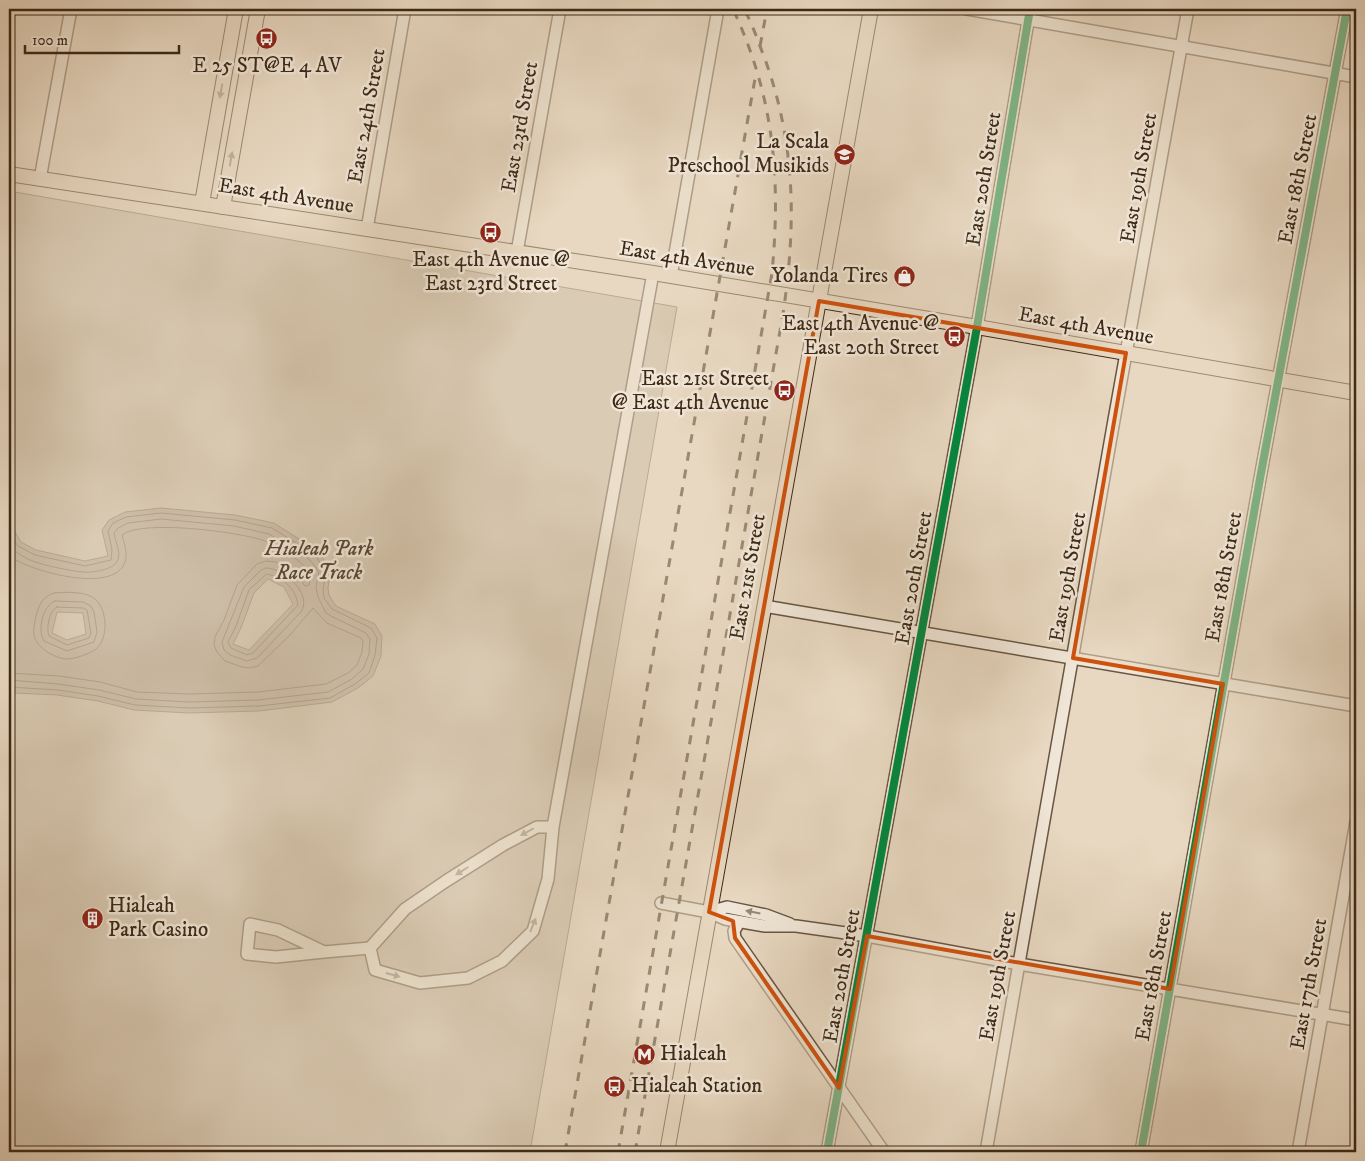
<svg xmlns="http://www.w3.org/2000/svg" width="1365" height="1161" viewBox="0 0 1365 1161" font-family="'IM FELL DW Pica',serif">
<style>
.green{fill:#cbbaa4;stroke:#84725e}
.water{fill:#ae9c87;stroke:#816e5a;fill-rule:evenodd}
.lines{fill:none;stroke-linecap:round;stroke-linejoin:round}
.shore{stroke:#76624f;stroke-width:1}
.minor-casing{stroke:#685542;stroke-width:14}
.major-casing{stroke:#3d2917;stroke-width:16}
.minor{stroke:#f0e6d7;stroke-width:11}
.major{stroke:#e8d8c1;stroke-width:14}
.rail{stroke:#3d2917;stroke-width:3;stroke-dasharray:9 9;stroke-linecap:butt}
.cycleway-casing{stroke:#f0e6d7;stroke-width:11}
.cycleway{stroke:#00873e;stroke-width:8}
.oneway{fill:#92806c}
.oneway2{fill:#968877}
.marked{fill:none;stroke:#ce520e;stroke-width:4;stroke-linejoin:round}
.labels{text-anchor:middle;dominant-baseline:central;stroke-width:5;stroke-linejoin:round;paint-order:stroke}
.poi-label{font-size:21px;fill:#3d2917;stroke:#f0e6d7;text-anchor:end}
.street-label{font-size:21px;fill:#3d2917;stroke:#f0e6d7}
.park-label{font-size:21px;font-style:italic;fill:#594633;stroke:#f0e6d7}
</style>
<rect width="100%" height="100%" fill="#e8d8c1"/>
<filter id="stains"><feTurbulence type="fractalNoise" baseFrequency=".004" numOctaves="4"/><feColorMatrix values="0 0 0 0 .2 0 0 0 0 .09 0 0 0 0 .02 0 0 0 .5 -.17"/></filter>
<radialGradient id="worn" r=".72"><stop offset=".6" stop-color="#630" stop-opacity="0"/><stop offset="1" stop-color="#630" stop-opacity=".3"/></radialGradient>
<!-- green -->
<path class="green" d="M9,191L677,307L530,1152H9Z"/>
<!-- water -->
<path class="water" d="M161,508L235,515L274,523L318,551L331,570L328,588L329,595L336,606L375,624L382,636L381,656L373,676L358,688L332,702L259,711L189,713L134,710L98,701L57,695L14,693L9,691V522L21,542L36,550L85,561L108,556L102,530L109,520L125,512ZM268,579L284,587L293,604L249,650L233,644L241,628L254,593ZM57,612L83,613L86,634L67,640L52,633Z"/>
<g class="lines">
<!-- shore -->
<g class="shore">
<path d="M9,534L18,546L35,555L85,566L111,560L112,550L108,531L113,523L126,517L161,513L235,520L272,528L315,555L326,571L323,589L324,598L332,609L371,628L377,638L375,655L369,673L355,684L330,698L259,706L189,708L135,705L98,696L58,690L9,687"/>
<path d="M9,544C14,552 22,556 30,560C41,565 71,571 83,572C91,573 111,570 116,563C123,554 115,543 114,533L118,528L128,523L161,519L234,526L269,534L310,560L319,572L316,587L318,597L326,613L331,616L366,633L370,639L369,654L363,669L352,679L328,692L258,700L189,702L136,699L99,690L58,684L9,680"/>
<path d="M9,556C29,571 114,595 125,562C128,552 124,544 122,535C141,519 241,532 265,541C277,545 305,563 311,574L309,585L305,586L296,573L276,562L266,561L257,564L237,585L224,620L215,637L214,645L217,652L225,661L242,667L250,668L258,666L290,635L313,608L327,623L361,638L363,641L362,652L357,665L348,673L326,684L258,692L189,694L137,692L100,682L59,676L9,673"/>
<path d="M266,568C284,568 313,594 301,612L257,658L247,661L230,655L224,650L222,642L244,587L260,571Z"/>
<path d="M267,574C283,577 296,589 298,605L253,653L247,655L231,648L228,642L236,626L249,590Z"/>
<path d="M54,593C65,592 86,591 95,599C108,609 110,645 91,652C85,655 77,658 69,659C57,660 36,648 34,635C33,629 35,622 36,616C39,605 42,597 54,593Z"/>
<path d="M55,601L83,602L91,606L94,612L97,632L94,642L67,651L44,641C37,630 43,605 55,601Z"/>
<path d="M57,607L83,608L87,610L91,633L89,638L67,645L49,636C46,628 49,611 57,607Z"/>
</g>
<defs>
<g id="minor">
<path d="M967,9L1356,77"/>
<path d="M40,179L71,9"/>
<path d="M367,229L405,9"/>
<path d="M517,252L560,9"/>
<path d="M671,276L718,9"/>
<path d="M764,606L1356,706"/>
<path d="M553,827H537L503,845L446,881L405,909L370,948L375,970L420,983L468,978L502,961L533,931L548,879L553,827L653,273"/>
<path d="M661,903L709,912L725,919L765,926H796L867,936L1019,964L1356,1020"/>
<path d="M709,912L727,907L766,915L790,924"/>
<path d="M739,922L734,931L735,938L884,1152"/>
<path d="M324,952L276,957L247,954L250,924L278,930L324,952L370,948"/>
<path d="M827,1152L977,327L1030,9"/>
<path d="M986,1152L1114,420L1188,9"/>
<path d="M1141,1152L1261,473L1347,9"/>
<path d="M1298,1152L1356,822"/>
</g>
<g id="major">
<path d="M9,174L653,273L977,327L1356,393"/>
<path d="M202,203L236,9"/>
<path d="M223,207L258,9"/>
<path d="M667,1152L871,9"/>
</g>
</defs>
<!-- minor casing -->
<use href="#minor" class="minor-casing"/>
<!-- major casing -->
<use href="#major" class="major-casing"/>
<!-- minor -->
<use href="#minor" class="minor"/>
<!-- major -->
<use href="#major" class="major"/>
<!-- rail -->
<g class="rail">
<path d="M760,46L767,9"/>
<path d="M565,1152L756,73"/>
<path d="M618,1152L772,273C781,177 774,97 733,9"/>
<path d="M635,1152L783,314C796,226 796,147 766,62C759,44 753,25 744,9"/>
</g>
<defs>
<g id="cycleway">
<path d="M827,1152L977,327L1030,9"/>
<path d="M1141,1152L1261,473L1347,9"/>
</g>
</defs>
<!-- cycleway casing -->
<use href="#cycleway" class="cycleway-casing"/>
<!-- cycleway -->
<use href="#cycleway" class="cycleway"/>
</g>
<!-- one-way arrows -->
<defs><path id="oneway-solid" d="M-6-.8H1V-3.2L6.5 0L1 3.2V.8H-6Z" transform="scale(1.25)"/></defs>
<g class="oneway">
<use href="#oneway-solid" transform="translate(221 91) rotate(100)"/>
<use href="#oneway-solid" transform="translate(231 159) rotate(-80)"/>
</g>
<g class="oneway2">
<use href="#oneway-solid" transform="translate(527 832) rotate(152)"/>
<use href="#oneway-solid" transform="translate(462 871) rotate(148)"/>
<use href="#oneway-solid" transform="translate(753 912) rotate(-169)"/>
<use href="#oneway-solid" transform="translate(533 925) rotate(-68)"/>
<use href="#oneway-solid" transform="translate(393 975) rotate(15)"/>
</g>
<!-- marked area -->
<path d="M0 0H1365V1161H0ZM819,301L1126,353L1073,658L1223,684L1170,989L867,936L839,1088L735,938L733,921L709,912Z" fill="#e8d8c1" fill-opacity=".55" fill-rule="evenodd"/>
<path class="marked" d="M819,301L1126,353L1073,658L1223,684L1170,989L867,936L839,1088L735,938L733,921L709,912Z"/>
<!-- icons -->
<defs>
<symbol id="bus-disc" viewBox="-11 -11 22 22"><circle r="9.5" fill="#8f2418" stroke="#f0e6d7"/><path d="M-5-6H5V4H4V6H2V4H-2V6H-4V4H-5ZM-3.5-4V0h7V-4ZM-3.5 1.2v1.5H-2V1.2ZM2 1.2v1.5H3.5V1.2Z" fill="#fff"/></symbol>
<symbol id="school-disc" viewBox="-11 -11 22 22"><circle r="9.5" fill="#8f2418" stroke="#f0e6d7"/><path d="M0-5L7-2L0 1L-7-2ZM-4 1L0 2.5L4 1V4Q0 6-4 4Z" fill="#fff"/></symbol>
<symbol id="shop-disc" viewBox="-11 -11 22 22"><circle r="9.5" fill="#8f2418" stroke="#f0e6d7"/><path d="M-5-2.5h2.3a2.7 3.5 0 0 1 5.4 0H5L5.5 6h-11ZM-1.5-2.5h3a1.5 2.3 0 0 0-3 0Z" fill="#fff"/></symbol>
<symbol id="building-disc" viewBox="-11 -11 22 22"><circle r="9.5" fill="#8f2418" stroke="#f0e6d7"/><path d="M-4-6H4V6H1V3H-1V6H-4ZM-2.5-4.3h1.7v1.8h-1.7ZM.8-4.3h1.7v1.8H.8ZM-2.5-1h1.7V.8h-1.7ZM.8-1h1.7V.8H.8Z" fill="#fff"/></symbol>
<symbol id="metro-disc" viewBox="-11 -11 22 22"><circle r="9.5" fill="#8f2418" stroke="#f0e6d7"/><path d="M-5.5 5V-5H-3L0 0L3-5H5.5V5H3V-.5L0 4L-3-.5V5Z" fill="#fff"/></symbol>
</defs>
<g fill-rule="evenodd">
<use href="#bus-disc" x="254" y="26" width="25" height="25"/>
<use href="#school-disc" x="832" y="142" width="25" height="25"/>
<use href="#bus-disc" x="478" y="220" width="25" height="25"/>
<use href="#shop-disc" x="892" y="264" width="25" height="25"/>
<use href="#bus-disc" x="942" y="324" width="25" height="25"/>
<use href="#bus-disc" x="772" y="378" width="25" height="25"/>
<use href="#building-disc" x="80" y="906" width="25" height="25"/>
<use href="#metro-disc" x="632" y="1042" width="25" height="25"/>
<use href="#bus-disc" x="602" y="1074" width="25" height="25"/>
</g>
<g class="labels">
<!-- poi labels -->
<g class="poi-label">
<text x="267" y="66" text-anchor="middle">E 25 ST@E 4 AV</text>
<text x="829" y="142">La Scala<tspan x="829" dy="24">Preschool Musikids</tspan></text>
<text x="491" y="260" text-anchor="middle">East 4th Avenue @<tspan x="491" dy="24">East 23rd Street</tspan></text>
<text x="888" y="276">Yolanda Tires</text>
<text x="939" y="324">East 4th Avenue @<tspan x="939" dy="24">East 20th Street</tspan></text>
<text x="769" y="379">East 21st Street<tspan x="769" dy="24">@ East 4th Avenue</tspan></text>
<text x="108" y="906" text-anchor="start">Hialeah<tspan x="108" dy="24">Park Casino</tspan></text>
<text x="660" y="1054" text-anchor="start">Hialeah</text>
<text x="631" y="1086" text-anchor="start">Hialeah Station</text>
</g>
<!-- street labels -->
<g class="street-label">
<text transform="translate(367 116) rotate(-80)">East 24th Street</text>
<text transform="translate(520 127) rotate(-80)">East 23rd Street</text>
<text transform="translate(1139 178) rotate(-80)">East 19th Street</text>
<text transform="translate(984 179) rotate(-81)">East 20th Street</text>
<text transform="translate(1298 179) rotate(-79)">East 18th Street</text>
<text transform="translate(286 196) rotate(9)">East 4th Avenue</text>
<text transform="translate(687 259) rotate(9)">East 4th Avenue</text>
<text transform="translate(1086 326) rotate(10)">East 4th Avenue</text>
<text transform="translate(748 577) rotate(-80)">East 21st Street</text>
<text transform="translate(1068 577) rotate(-80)">East 19th Street</text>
<text transform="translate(1224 577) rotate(-80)">East 18th Street</text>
<text transform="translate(914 578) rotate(-80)">East 20th Street</text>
<text transform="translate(842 976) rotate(-80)">East 20th Street</text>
<text transform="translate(998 976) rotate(-80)">East 19th Street</text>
<text transform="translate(1154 976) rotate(-80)">East 18th Street</text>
<text transform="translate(1309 984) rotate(-80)">East 17th Street</text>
</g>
<!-- park labels -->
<g class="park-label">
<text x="319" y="549">Hialeah Park<tspan x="319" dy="24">Race Track</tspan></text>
</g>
</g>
<!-- margin -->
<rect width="1365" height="1161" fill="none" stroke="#e8d8c1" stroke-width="30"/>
<rect x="10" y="10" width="1345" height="1141" fill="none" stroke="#3d2917" stroke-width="2.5"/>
<rect x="15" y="15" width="1335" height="1131" fill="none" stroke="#3d2917"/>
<!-- scale -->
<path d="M25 45v8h154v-8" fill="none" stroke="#3d2917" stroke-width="2.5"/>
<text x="32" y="45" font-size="15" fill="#3d2917" stroke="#f0e6d7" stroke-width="4" paint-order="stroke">100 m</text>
<rect width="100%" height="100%" filter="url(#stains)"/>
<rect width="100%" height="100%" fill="url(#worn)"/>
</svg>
